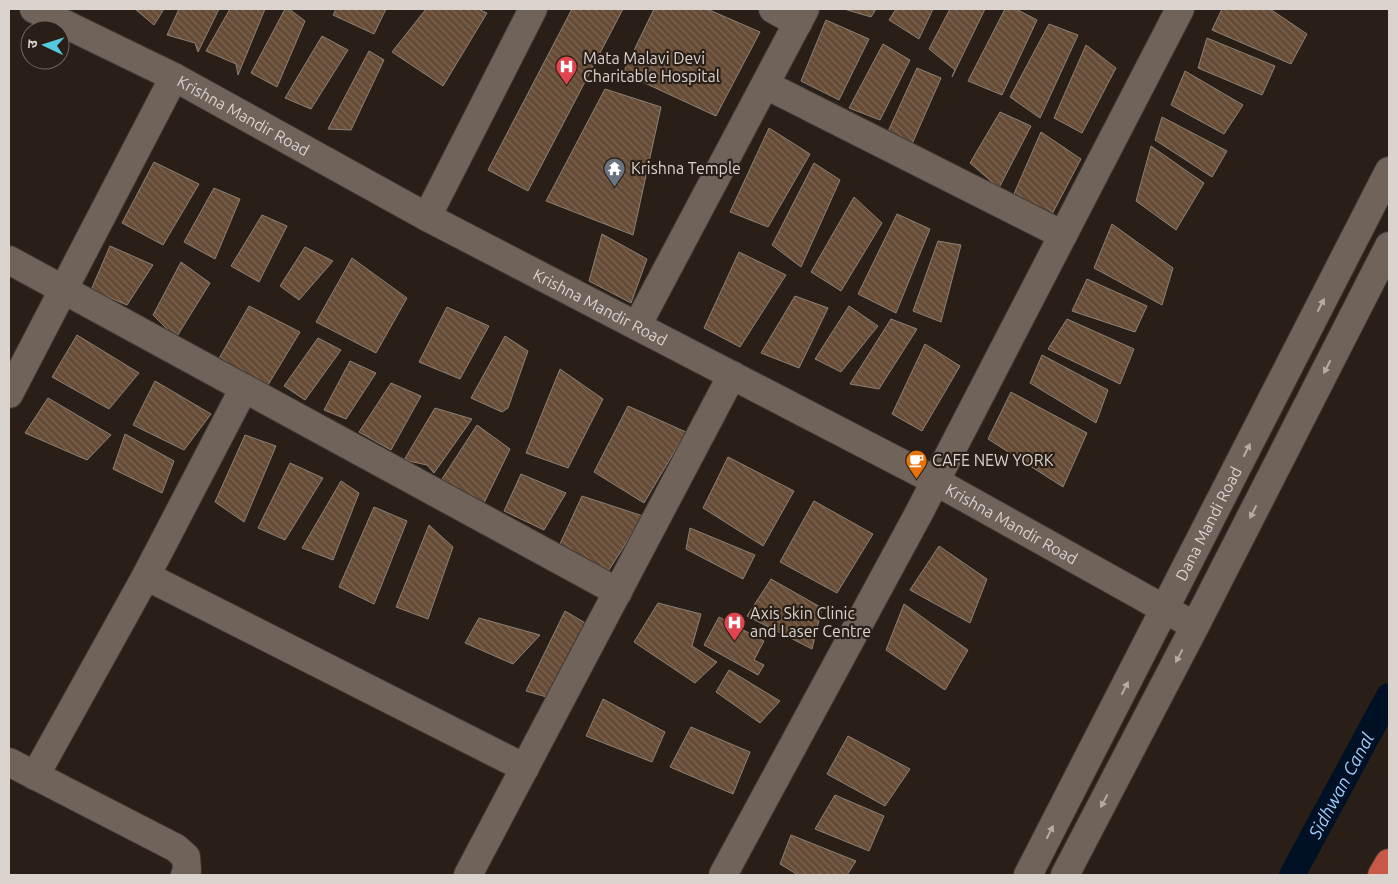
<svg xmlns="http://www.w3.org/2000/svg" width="1398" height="884" viewBox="0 0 1398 884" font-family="Ubuntu,'Noto Sans Devanagari',sans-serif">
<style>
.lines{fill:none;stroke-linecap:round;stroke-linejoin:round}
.canal{stroke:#011125;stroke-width:26}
.building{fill:url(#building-back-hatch);stroke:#8c8076}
.minor-casing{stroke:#413934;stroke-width:30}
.highway-casing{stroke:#413934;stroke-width:30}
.minor{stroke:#6f635a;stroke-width:28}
.highway{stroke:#c85947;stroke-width:28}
.oneway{fill:#b5aca5}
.labels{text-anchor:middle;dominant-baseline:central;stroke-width:4.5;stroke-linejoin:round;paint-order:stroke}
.poi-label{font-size:16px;fill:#dad3ce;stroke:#291f17;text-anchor:start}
.street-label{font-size:16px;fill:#dad3ce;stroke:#291f17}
.water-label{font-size:18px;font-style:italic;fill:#a3cdfc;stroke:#291f17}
</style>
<defs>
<pattern id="building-back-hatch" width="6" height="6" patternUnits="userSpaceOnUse" patternTransform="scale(1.25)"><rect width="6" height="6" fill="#664c36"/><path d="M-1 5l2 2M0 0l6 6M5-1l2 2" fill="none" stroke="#7b6552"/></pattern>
</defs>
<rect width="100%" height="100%" fill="#291f17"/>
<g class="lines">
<!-- canal -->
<path class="canal" id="s1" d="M1292,875L1389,696"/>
</g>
<!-- building -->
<g class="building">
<path d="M135,9H164L154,25Z"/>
<path d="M179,9H219L198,52L195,43L167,35Z"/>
<path d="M230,9H265L238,75L236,64L206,51Z"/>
<path d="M285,9H289L305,21L277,87L251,73Z"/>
<path d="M336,9H386L374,34L333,15Z"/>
<path d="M426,9H478L487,13L443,86L392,52Z"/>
<path d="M572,9H623L528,191L488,170Z"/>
<path d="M654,9H707L760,32L716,116L623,73Z"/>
<path d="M844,9H876L871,17Z"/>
<path d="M896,9H933L919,39L889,20Z"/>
<path d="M950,9H985L952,77L955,70L929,49Z"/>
<path d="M1005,9H1016L1037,20L1002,95L968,81Z"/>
<path d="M1222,9H1270L1307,34L1291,64L1212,30Z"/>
<path d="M826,20L869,39L839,100L801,81Z"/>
<path d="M1049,24L1078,35L1040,118L1010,97Z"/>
<path d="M322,36L348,50L311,109L285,98Z"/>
<path d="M1207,38L1275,66L1262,95L1198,68Z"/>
<path d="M883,44L910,60L880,120L849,108Z"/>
<path d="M1086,45L1116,68L1082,133L1054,118Z"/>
<path d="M369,51L384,60L351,130L328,129Z"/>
<path d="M917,68L941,78L912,144L886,136Z"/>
<path d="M1185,71L1243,105L1224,134L1171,105Z"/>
<path d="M605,89L661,107L633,235L546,201Z"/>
<path d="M1000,112L1031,126L999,188L970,163Z"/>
<path d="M1162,117L1227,151L1212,177L1155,140Z"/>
<path d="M769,128L810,154L768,227L730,212Z"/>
<path d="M1041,132L1081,159L1050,218L1013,196Z"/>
<path d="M1151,146L1204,183L1176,230L1136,201Z"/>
<path d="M154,162L199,184L163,245L122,223Z"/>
<path d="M814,163L840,180L801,267L772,245Z"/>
<path d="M214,188L240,199L215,259L184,242Z"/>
<path d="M854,197L882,223L841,291L811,272Z"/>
<path d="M897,214L930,229L896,313L858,294Z"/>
<path d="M262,215L287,226L259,282L231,266Z"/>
<path d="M1112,224L1173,268L1162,305L1094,268Z"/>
<path d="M602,234L647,259L631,303L589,281Z"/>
<path d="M938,241L961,245L941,322L913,311Z"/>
<path d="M110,246L153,265L127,305L91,290Z"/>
<path d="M305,247L333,261L299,300L280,286Z"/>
<path d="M739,252L786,275L740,347L704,328Z"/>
<path d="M352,258L407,298L376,353L316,322Z"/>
<path d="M181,262L210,283L176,338L153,315Z"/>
<path d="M1087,279L1147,306L1135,332L1072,311Z"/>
<path d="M795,296L828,308L799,368L761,353Z"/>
<path d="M249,306L300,332L268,385L218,360Z"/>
<path d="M849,306L878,326L841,372L815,359Z"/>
<path d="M447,307L489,326L460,379L419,362Z"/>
<path d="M891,319L917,329L879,389L850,384Z"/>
<path d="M1067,319L1134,349L1120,384L1048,349Z"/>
<path d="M77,335L139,373L109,409L52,377Z"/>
<path d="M505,336L528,351L508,408L502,412L471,398Z"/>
<path d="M318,338L341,350L305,400L284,386Z"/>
<path d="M925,344L960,366L922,431L892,414Z"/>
<path d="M1042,355L1108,390L1096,423L1030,383Z"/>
<path d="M350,361L376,373L346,419L324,410Z"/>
<path d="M560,369L603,399L568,468L526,453Z"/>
<path d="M155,381L211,414L184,450L133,425Z"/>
<path d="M391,383L421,396L391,450L359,432Z"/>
<path d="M1011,392L1087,433L1063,487L988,439Z"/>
<path d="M48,398L111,435L87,460L25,433Z"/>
<path d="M628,406L686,432L644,503L594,472Z"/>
<path d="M435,408L472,419L434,473L427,465L404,460Z"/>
<path d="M477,425L510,449L483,505L442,479Z"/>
<path d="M125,434L174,461L162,493L113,469Z"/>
<path d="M245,435L276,446L244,522L215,502Z"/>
<path d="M728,457L794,491L763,546L703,508Z"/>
<path d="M290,463L323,478L285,540L258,528Z"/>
<path d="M521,474L566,493L544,530L504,511Z"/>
<path d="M341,481L359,493L333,560L302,548Z"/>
<path d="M582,496L643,516L609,570L559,546Z"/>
<path d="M814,501L873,534L837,593L780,562Z"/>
<path d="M374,507L407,521L374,604L339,587Z"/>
<path d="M429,525L453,547L428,619L396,607Z"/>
<path d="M690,528L755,555L743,579L686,549Z"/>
<path d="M939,546L987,579L970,623L910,590Z"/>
<path d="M771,579L822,608L812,649L747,616Z"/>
<path d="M658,603L701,614L692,646L717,662L695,683L634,642Z"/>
<path d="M904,604L968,650L945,690L886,650Z"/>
<path d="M565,611L587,624L550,698L526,691Z"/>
<path d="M719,617L764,641L754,660L764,665L758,675L704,645Z"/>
<path d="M479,618L540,635L513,664L465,643Z"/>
<path d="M729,670L780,701L760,723L716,692Z"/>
<path d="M603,699L665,732L652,762L586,736Z"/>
<path d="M691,727L750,752L733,794L670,767Z"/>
<path d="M848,736L910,769L885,806L827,774Z"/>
<path d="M835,795L884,816L869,851L815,829Z"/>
<path d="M791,835L856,861L847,875H798L780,864Z"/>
</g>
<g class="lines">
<defs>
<g id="minor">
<path id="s2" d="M34,9L174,77L427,217L926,476L1195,626"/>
<path d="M773,9L798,23"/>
<path d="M766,85L1063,235"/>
<path d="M427,217L533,9"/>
<path d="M9,260L618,592"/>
<path d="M637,326L805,9"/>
<path d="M9,394L174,77"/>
<path d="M146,576L525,768"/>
<path d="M9,762L176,848L186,857L187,870L185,875"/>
<path d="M35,776L146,576L244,388"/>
<path d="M468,875L732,375"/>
<path d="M723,875L920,511L1180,9"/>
<path id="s3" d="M1028,875L1389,171"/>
<path d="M1065,875L1195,626L1389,246"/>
</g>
<path id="highway" d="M1382,875L1389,863"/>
</defs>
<!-- minor casing -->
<use href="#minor" class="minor-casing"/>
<!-- highway casing -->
<use href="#highway" class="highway-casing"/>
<!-- minor -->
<use href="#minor" class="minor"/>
<!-- highway -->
<use href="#highway" class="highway"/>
</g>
<!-- one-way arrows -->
<defs><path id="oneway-solid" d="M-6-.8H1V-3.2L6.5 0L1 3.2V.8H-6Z" transform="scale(1.25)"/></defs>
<g class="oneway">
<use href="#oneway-solid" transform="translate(1321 305) rotate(-63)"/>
<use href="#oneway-solid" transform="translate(1327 367) rotate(117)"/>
<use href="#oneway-solid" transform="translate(1247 450) rotate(-63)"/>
<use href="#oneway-solid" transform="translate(1253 512) rotate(117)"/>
<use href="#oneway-solid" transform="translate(1179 656) rotate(118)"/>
<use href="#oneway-solid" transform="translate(1125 688) rotate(-63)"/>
<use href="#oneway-solid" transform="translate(1104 801) rotate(118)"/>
<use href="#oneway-solid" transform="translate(1050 832) rotate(-63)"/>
</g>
<!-- icons -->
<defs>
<symbol id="hospital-pin" viewBox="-11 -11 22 30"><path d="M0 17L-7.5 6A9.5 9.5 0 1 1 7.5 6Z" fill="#e0444e" stroke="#291f17"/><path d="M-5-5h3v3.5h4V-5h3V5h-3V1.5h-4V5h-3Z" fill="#fff"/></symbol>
<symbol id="temple-pin" viewBox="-11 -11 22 30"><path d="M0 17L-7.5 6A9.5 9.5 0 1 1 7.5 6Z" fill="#6b7280" stroke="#291f17"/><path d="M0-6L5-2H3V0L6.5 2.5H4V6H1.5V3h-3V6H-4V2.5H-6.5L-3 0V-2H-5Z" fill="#fff"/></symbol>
<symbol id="cafe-pin" viewBox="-11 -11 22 30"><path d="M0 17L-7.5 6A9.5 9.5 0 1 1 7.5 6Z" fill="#e8710a" stroke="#291f17"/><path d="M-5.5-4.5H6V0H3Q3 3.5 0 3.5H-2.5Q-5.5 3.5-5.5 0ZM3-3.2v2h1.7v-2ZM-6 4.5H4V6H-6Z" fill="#fff"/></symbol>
</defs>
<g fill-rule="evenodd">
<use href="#hospital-pin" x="554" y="54" width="25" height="34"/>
<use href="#temple-pin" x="602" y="156" width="25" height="34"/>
<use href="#cafe-pin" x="904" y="448" width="25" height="34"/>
<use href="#hospital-pin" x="722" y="610" width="25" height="34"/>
</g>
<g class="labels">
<!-- poi labels -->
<g class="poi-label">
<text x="583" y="58">Mata Malavi Devi<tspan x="583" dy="18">Charitable Hospital</tspan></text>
<text x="631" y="168">Krishna Temple</text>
<text x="932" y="460">CAFE NEW YORK</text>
<text x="750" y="613">Axis Skin Clinic<tspan x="750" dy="18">and Laser Centre</tspan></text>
</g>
<!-- street labels -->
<g class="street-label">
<text stroke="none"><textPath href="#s2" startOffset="235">Krishna Mandir Road</textPath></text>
<text stroke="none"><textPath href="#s2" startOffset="640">Krishna Mandir Road</textPath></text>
<text stroke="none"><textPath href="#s2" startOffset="1105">Krishna Mandir Road</textPath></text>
<text stroke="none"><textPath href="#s3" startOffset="395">Dana Mandi Road</textPath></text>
</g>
<!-- water labels -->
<g class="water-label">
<text stroke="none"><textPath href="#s1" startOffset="102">Sidhwan Canal</textPath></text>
</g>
</g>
<!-- border -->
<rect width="1398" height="884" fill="none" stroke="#dad3ce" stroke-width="20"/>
<!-- north arrow -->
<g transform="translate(45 45) rotate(274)"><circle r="24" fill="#291f17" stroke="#706760"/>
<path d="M0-4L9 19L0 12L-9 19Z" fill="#54cade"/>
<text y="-8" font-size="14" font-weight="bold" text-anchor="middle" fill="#dad3ce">उ</text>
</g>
</svg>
